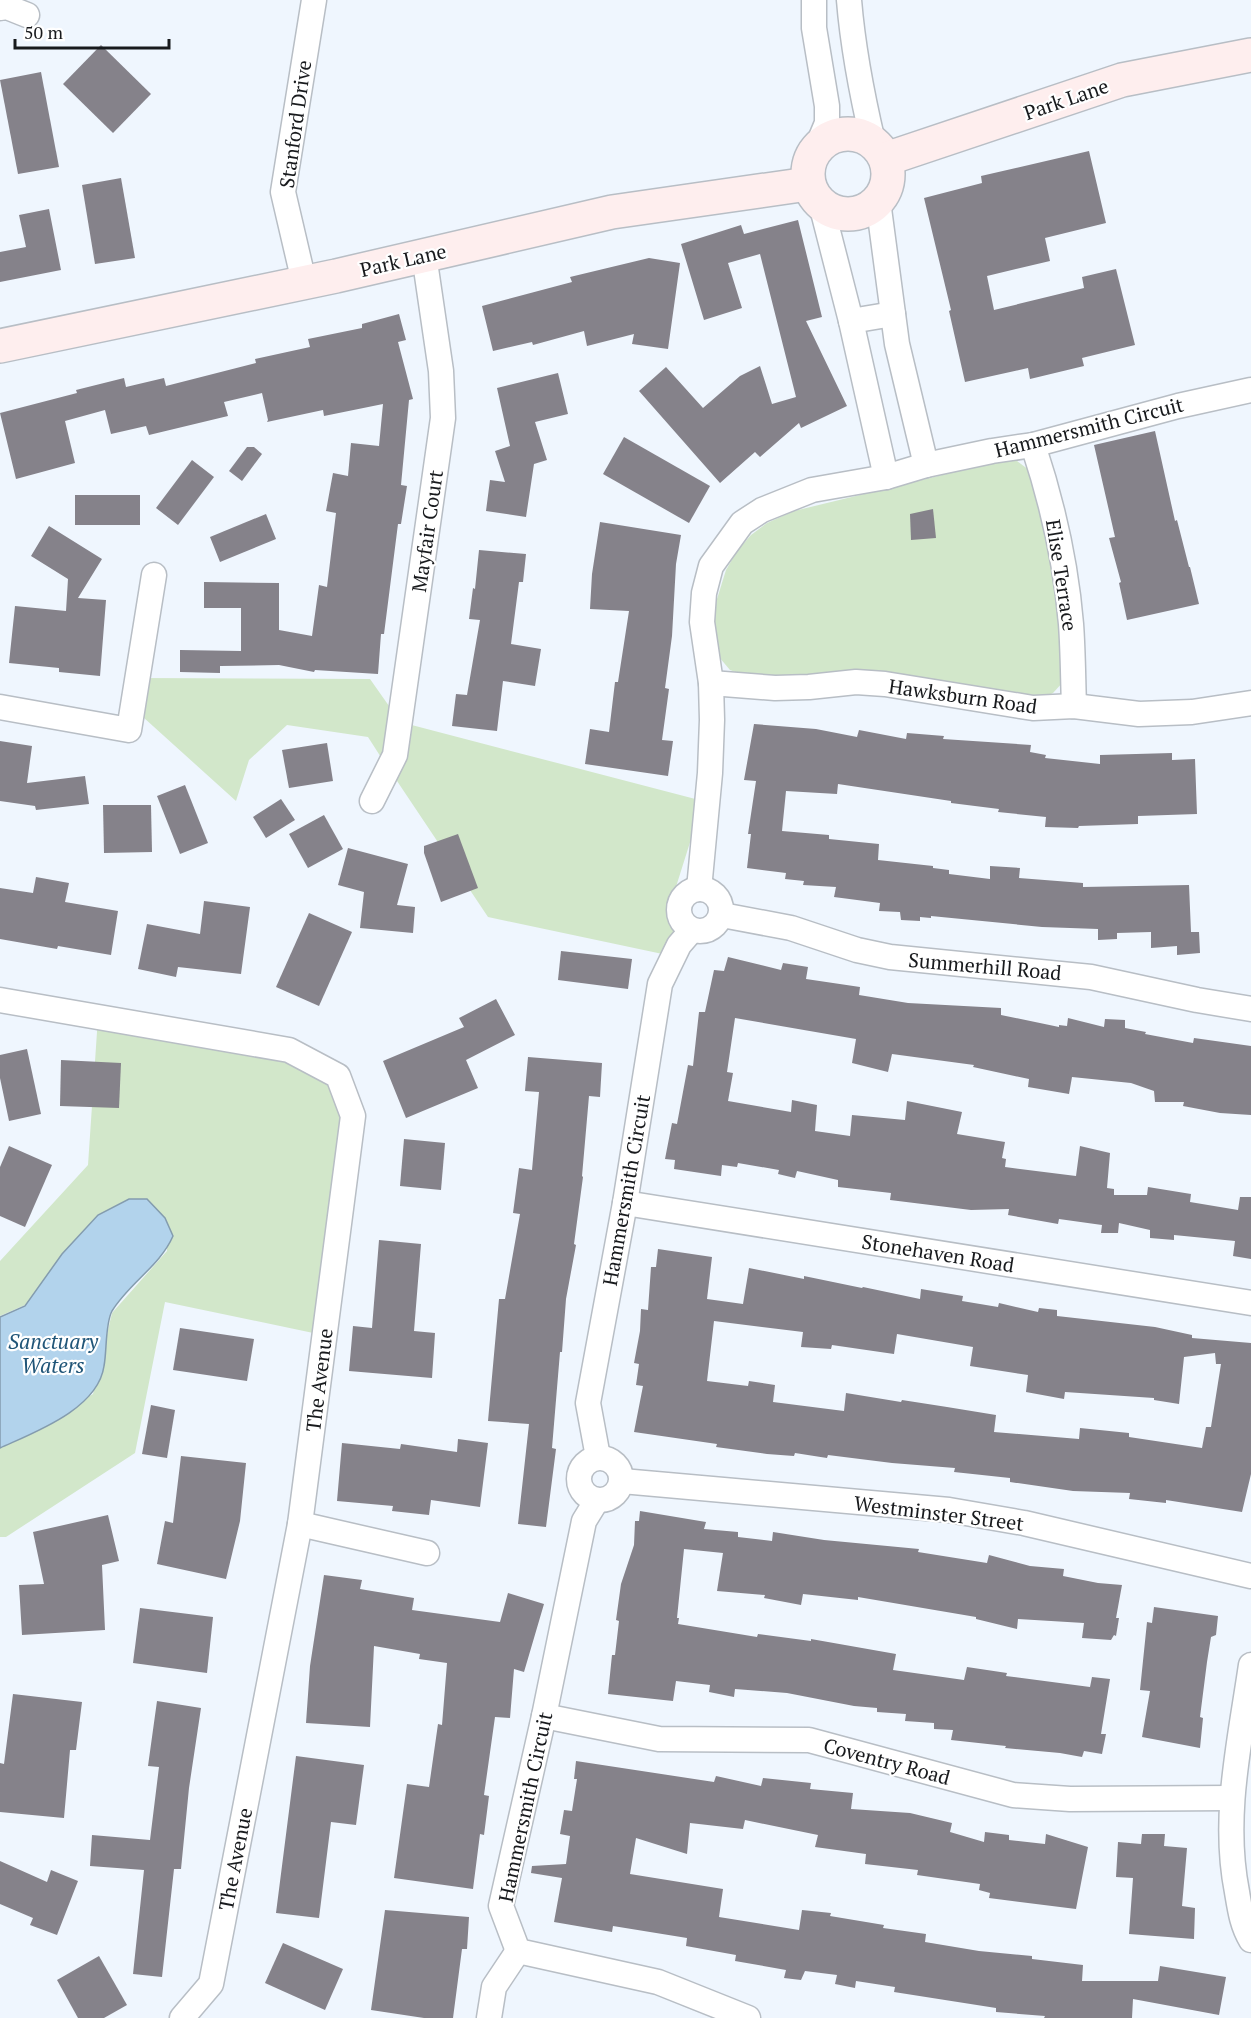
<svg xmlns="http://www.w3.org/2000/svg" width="1251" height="2018" viewBox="0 0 1251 2018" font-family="'PT Serif',serif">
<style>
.green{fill:#d2e7ca}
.water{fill:#b2d3ec;stroke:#849cae;stroke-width:1.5}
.building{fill:#85828a;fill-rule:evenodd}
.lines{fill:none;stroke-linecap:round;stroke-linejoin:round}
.street-casing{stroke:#b8bec5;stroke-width:27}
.secondary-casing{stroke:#b8bec5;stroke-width:36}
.street{stroke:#fff;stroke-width:24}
.secondary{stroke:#feeeee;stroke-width:33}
.labels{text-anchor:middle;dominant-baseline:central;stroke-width:4.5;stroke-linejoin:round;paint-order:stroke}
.street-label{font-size:20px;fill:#181a1d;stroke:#fff}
.water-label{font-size:21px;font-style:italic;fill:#205578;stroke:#fff}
</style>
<rect width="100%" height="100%" fill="#eff6fe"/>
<!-- green -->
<g class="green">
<path d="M1004,460L1017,461L1029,470L1053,550L1064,681L1053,693L1038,701L751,678L730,670L719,657L713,618L717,599L726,570L737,551L751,535L767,523L794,511Z"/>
<path d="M138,678L370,679L401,723L393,776L368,737L287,725L249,760L236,801L133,708Z"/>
<path d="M404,723L703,801L675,890L672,956L488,917L395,778Z"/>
<path d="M98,1017L289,1050L338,1076L353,1116L318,1334L165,1302L135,1453L6,1537H0V1448L93,1394L112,1313L167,1251L165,1218L129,1199L98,1215L25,1305L0,1316V1261L88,1165Z"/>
</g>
<!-- water -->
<path class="water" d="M129,1199H147L165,1218L173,1236C160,1266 129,1283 112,1311C105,1324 107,1351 104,1366C98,1409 35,1432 0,1448V1317L25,1306L62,1254L98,1215Z"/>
<!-- building -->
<g class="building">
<path d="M101,45L151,94L113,133L63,84Z"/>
<path d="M41,72L59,167L18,174L0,80Z"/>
<path d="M1089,151L1106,223L1045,238L1050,261L987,276L994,310L1084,288L1082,277L1116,269L1135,345L1082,358L1084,366L1030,379L1028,368L965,382L949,311L951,310L924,198L982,183L981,176Z"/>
<path d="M121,178L135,258L95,264L82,185Z"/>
<path d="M49,209L61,270L0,282V252L26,247L19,215Z"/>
<path d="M798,220L822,317L806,321L847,406L801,428L799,423L760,457L755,452L720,483L639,391L666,367L703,408L740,376L760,366L772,404L796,397L760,254L728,263L742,308L704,320L681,244L741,225L744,234Z"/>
<path d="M649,258L680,263L668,349L632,344L634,334L587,346L584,331L533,345L532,342L493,351L482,306L572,282L570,277Z"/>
<path d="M399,314L406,340L398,342L413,399L409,400L401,485L407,486L401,524H398L384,634H381L378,674L315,670L314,672L279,665L220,666V673L180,672V650L241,651V608H204V582L279,583V630L312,636L319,585L327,587L336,513L326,511L333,473L348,476L351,443L379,446L383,404L324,416L323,410L267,422L268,420L262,393L224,402L228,416L149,435L146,426L111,434L105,410L65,421L75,463L16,479L0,413L77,393L76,390L124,378L126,387L164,378L166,386L256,363L255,359L310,347L308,339L362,328V324Z"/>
<path d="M558,373L568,414L535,422L547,460L534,464L526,517L486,511L490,480L505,482L495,451L510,446L497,388Z"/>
<path d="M1155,431L1175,521L1177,520L1189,567H1190L1199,604L1127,620L1119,583L1121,582L1109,538L1115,537L1094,445Z"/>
<path d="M624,437L710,486L689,523L603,474Z"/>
<path d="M247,447H254L262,454L242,481L229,471Z"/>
<path d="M192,460L214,477L178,525L156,508Z"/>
<rect x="75" y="495" width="65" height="30"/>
<path d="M933,509L936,538L911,540L910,514Z"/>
<path d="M266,514L276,539L220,562L210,537Z"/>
<path d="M600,522L681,535L676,564L672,636L665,688L669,689L662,740L673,741L668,776L585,764L590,729L609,732L615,682H618L629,611L590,609L592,574Z"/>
<path d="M49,526L102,559L78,598L106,600L100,676L59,672V668L9,663L15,606L66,611L68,579L31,556Z"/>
<path d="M479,550L526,554L523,582H519L511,644L541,649L535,686L503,681L497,731L452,726L456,694L467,695L480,620L469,619L473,588L475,589Z"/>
<path d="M754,724L816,729L857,737L859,730L906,739L907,733L944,736L943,739L1031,745L1030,752L1046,755L1045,758L1100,764V755L1172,753V760L1195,759L1197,814L1138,816V824L1079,826L1078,828L1045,827L1046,817L998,812L999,809L951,803V801L838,784L837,794L786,791L782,831L829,835V839L879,844L878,860L933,866V868L949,870V874L990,879V866L1020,868L1019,878L1083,883V887L1189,885L1191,932H1199L1200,953L1177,955V946L1151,948V932L1117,933V939L1098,940V929L1042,927L931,916V918L920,917V921L901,920L900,912L879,911L880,903L834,897L836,887L803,885L804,881L785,879L786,873L747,868L751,834H748L756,781L744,780Z"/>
<path d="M0,741L32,746L27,783L85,776L89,804L36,810L35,806L0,801Z"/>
<path d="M327,743L333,781L289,788L282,750Z"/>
<path d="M185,785L208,843L180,854L157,796Z"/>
<path d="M281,799L295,820L266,838L253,817Z"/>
<path d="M103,805H151L152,852L104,853Z"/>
<path d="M324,815L343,849L308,868L289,834Z"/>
<path d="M458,834L478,888L441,902L424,853V846Z"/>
<path d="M348,848L408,864L397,905L415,907L413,933L360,928L364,892L338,885Z"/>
<path d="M36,877L69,883L65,902L118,911L111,955L58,946L57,949L0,939V888L33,893Z"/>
<path d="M204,901L250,907L241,974L178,967L176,977L138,969L147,924L200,934Z"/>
<path d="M309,913L352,932L319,1006L276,987Z"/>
<path d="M561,951L632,959L628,989L558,980Z"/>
<path d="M728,957L781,970L783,963L808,967L806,979L860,987L859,995L908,1003L1001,1008V1015L1059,1027V1025L1067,1026L1068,1018L1104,1027L1105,1019L1125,1020V1028L1146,1032L1145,1034L1193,1043L1194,1038L1251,1046V1115L1220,1113L1183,1106L1184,1102H1155L1154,1091L1131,1083L1072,1077L1069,1094L1028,1087L1029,1079L973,1067L974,1065L892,1054L888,1072L852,1063L856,1039L735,1018L727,1072L733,1073L728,1101L791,1112L792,1100L817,1105L815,1131L850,1136L852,1115L905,1120L907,1101L962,1112L957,1134L1005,1142L1002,1158L1006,1159L1005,1167L1076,1176L1080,1146L1110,1153L1107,1188L1114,1189V1195H1147L1148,1187L1191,1194L1190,1202L1238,1210L1240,1197H1251V1259L1233,1256L1235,1241L1174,1235V1240L1150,1238V1230L1119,1223L1118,1233H1101L1102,1225L1059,1219L1058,1224L1008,1215L1009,1209L971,1210L890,1200L891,1193L838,1187V1180L797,1171L795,1178L778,1174L779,1170L738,1163L737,1167L722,1165L721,1176L674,1169L675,1160L665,1159L672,1123L677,1124L688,1065L693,1066L699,1012H705L714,970L724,971Z"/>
<path d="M496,999L515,1035L466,1060L478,1088L406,1118L383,1061L464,1027L459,1018Z"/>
<path d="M27,1049L41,1114L9,1121L0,1078V1055Z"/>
<path d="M528,1057L602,1063L600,1097L589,1096L582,1176L583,1177L574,1244L576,1245L566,1299L562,1352H560L552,1448L556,1449L546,1527L518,1524L529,1424L488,1421L499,1299H505L520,1214L513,1213L519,1168L532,1170L539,1092L525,1091Z"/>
<path d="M61,1060L121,1063L119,1108L60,1106Z"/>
<path d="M404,1139L445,1143L441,1190L400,1186Z"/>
<path d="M9,1146L52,1165L25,1227L0,1216V1167Z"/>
<path d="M379,1240L421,1244L414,1331L435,1333L432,1378L349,1371L353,1326L372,1328Z"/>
<path d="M658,1249L712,1257L707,1299L743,1304L749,1268L804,1279V1276L862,1288L863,1287L920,1299L921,1289L963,1296L962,1301L998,1307L999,1303L1038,1312L1039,1308L1057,1310V1316L1155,1327L1192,1335V1338L1251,1343V1474L1242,1512L1166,1500V1503L1129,1499L1130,1493L1073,1491L1010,1482V1478L954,1472L955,1468L892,1463L828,1455L827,1458L795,1453L794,1456L767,1454L716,1447L717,1444L634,1432L643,1386L636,1385L639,1364L634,1363L640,1331L641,1309L648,1310L651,1267H656ZM714,1321L803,1332L801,1347L831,1349L832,1345L894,1354L897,1334L973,1347L970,1366L1028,1375L1026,1392L1064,1399L1065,1392L1154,1398V1400L1179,1404L1184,1357L1215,1353L1216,1364H1221L1211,1427H1206L1202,1448L1129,1437V1433L1080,1428L1079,1439L994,1432L996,1415L947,1407L902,1400L901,1402L846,1393L844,1411L773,1402L775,1385L749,1381L748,1386L707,1381Z"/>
<path d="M180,1328L254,1339L247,1381L173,1370Z"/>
<path d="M151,1405L175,1410L167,1458L142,1454Z"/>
<path d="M458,1439L488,1443L480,1507L431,1500L429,1515L392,1511L393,1506L337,1501L342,1443L400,1449L401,1444L457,1452Z"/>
<path d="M181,1456L246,1463L240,1521L226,1579L157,1564L165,1521L173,1523Z"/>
<path d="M640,1511L706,1522L704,1529L738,1532V1537L772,1541L773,1532L824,1540L919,1549L918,1552L987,1563L989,1555L1030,1566L1064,1569L1063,1576L1098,1583L1122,1585L1116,1618H1119L1116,1636L1114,1635L1111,1640L1082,1638L1084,1623L1018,1619L1017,1629L976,1619V1617L858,1597V1600L803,1594L801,1605L764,1598L765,1595L717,1591L723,1553L684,1549L677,1618H679L678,1624L757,1637L758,1634L811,1641V1639L896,1654L893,1670L964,1680L967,1667L1007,1673L1006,1676L1090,1687L1092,1677L1110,1679L1101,1734H1106L1102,1754L1084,1751L1082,1757L1060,1753L1005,1748L1006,1746L951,1740L953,1730L934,1729V1723L905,1721L906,1714L877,1712V1708L854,1706L787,1693L735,1689L734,1697L709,1692L710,1685L676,1681L673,1701L608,1694L612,1655H615L619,1621L616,1620L621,1584L634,1545L635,1521H639Z"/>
<path d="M108,1515L119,1561L102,1565L105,1630L22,1635L19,1585L44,1584L33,1532Z"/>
<path d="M324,1575L362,1580L360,1589L414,1598L412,1610L500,1622L508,1593L544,1604L524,1672L514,1669L510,1718L495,1717L484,1795L489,1796L484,1835L480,1834L473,1889L394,1878L407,1784L429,1787L438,1724L442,1725L447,1663L419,1659L420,1654L374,1646L370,1727L306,1723L310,1666Z"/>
<path d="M1154,1607L1218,1616L1216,1635L1211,1637L1207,1662L1200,1717L1203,1718L1200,1748L1142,1737L1150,1691L1140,1690L1147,1622L1152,1623Z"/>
<path d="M140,1608L213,1617L207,1673L133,1663Z"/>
<path d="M13,1694L82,1702L76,1750H70L64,1818L0,1812V1763L4,1764Z"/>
<path d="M157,1701L201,1708L189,1788L181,1869H174L162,1977L133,1974L144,1870L90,1866L92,1835L150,1840L159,1767L148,1766Z"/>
<path d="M296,1756L364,1765L356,1825L331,1822L319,1918L276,1913Z"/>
<path d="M576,1761L714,1782L716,1776L761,1786L763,1778L811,1783L810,1789L853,1793L851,1809L910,1813L952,1823L950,1832L984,1842L985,1832L1009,1835V1840L1045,1844L1046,1834L1088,1847L1076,1909L989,1898L990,1893L979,1890L980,1884L917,1875L918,1870L865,1864L866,1854L815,1847L818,1835L745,1820L743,1829L690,1823L687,1854L636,1838L630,1874L723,1889L719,1917L799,1930L802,1910L831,1913L830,1916L884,1925L883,1928L926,1934L925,1942L979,1951L1032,1956V1959L1083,1965L1082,1981H1158L1160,1966L1226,1977L1219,2015L1133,1999L1132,2018H1044L1045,2016L996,2012V2008L894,1992L895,1987L856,1981L855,1988L835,1984L837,1975L805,1971L801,1980L784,1978L786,1970L735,1961L736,1955L686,1946L687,1938L613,1926L612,1932L554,1922L562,1878L531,1873L532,1866L566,1864L570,1836L560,1834L564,1810L572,1811L577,1779H574Z"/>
<path d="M1142,1834H1165L1164,1846L1187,1848L1182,1906L1195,1908L1194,1939L1129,1934L1133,1878L1116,1877L1118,1842L1141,1844Z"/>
<path d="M0,1861L47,1882L51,1870L78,1881L57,1935L30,1925L33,1918L0,1904Z"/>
<path d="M385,1910L469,1917L467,1949H462L453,2018H424L371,2010Z"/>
<path d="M283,1943L343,1969L325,2010L265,1983Z"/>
<path d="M99,1956L127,2005L104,2018H78L57,1980Z"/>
</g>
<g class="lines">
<defs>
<g id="street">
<path d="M814,0V28L827,106V123L817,147"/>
<path d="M849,0C853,49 862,95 873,142"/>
<path d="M0,8L7,7L27,15"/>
<path d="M878,201L897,344L926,465"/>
<path d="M821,204L851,321L886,477"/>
<path d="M304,282L283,192L314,0"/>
<path d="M851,321L893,314"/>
<path d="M1033,445C1052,502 1066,564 1071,624C1073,651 1073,679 1074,706"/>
<path d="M711,683L775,688L809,687L856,682L885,684L1033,708L1074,706L1139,714L1192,712L1251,703"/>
<path d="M0,707L129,730L154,575"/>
<path d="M372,801L395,755L443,418L441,371L424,255"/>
<path d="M699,889L710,773L712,720L711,683L702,622L704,593L711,566L742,523L762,510L812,490L886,477L926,465L992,451L1033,445L1178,406L1251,390"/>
<circle cx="700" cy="910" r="21"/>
<path d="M722,915L791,928L857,950L890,957L1091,977L1197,1000L1251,1009"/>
<path d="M0,1000L289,1050L338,1076L353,1116L300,1524L211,1984L182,2018"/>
<path d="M625,1203L1251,1303"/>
<path d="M598,1457L588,1403L625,1203L660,984L679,945L692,930"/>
<circle cx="600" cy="1479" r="21"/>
<path d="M622,1481L949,1510L1024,1523L1251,1576"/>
<path d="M597,1500L584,1521L544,1716L501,1906L518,1951L658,1982L748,2018"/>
<path d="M300,1524L427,1553"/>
<path d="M1251,1665C1240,1741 1222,1817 1237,1892C1240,1910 1242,1925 1251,1940"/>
<path d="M544,1716L659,1739L809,1740L1013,1795L1070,1799L1231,1798"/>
<path d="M489,2018L494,1987L518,1951"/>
</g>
<g id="secondary">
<circle cx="848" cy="174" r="40"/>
<path d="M886,159L1122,80L1251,55"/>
<path d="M0,346L336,276L612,212L808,184"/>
</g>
</defs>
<!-- street casing -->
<use href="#street" class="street-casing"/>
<!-- secondary casing -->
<use href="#secondary" class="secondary-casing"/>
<!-- street -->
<use href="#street" class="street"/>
<!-- secondary -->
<use href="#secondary" class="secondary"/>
</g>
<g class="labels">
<!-- street labels -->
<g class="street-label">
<text transform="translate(1066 99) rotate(-19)">Park Lane</text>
<text transform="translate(295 124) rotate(-82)">Stanford Drive</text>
<text transform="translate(403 260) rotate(-13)">Park Lane</text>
<text transform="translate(1089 427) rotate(-14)">Hammersmith Circuit</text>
<text transform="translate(427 531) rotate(-82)">Mayfair Court</text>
<text transform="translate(1062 575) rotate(81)">Elise Terrace</text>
<text transform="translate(963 696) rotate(8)">Hawksburn Road</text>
<text transform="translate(985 966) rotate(5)">Summerhill Road</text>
<text transform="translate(626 1190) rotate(-80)">Hammersmith Circuit</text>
<text transform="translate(938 1253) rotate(9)">Stonehaven Road</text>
<text transform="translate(319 1380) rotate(-83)">The Avenue</text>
<text transform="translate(939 1513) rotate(7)">Westminster Street</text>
<text transform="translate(887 1761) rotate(15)">Coventry Road</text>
<text transform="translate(525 1807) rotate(-78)">Hammersmith Circuit</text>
<text transform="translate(235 1859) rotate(-79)">The Avenue</text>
</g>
<!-- water labels -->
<g class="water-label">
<text x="53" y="1341">Sanctuary<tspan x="53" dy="24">Waters</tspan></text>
</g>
</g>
<!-- scale -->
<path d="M15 39v9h154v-9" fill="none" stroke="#181a1d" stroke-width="3"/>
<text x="24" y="39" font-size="18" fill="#181a1d" stroke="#ffffff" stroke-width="4.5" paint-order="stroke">50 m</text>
</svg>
